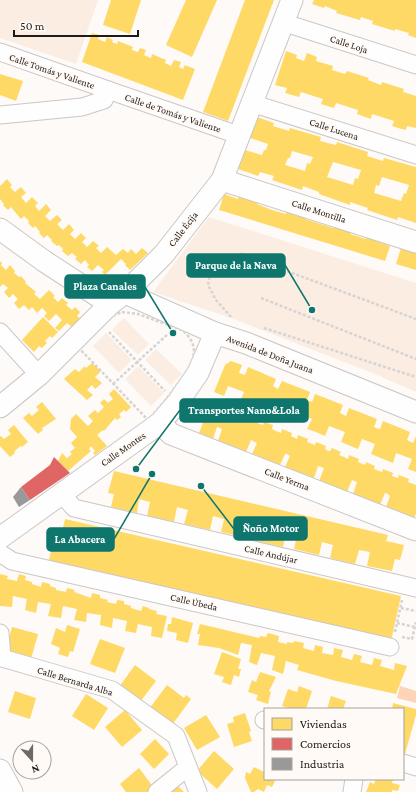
<svg xmlns="http://www.w3.org/2000/svg" width="416" height="792" viewBox="0 0 416 792" font-family="'Crimson Pro',serif">
<style>
.green{fill:#fcede3}
.water{fill:#fed4b6}
.homes{fill:#ffd966;fill-rule:evenodd}
.shops{fill:#e06666}
.industry{fill:#999}
.lines{fill:none;stroke-linecap:round;stroke-linejoin:round}
.minor-casing{stroke:#cbc7c5;stroke-width:19}
.tertiary-casing{stroke:#cbc7c5;stroke-width:23}
.path{stroke:#d5d4d3;stroke-width:2.5;stroke-dasharray:3 2;stroke-linecap:butt}
.minor{stroke:#fffefe;stroke-width:17}
.tertiary{stroke:#fffefe;stroke-width:21}
.labels{text-anchor:middle;dominant-baseline:central;stroke-width:4;stroke-linejoin:round;paint-order:stroke}
.street-label{font-size:10px;fill:#1f1b18;stroke:#fffaf6}
.leader{fill:none;stroke:#0f766e;stroke-width:1.5}
.callout-dot{fill:#0f766e;stroke:#fffaf6;stroke-width:1.5}
.callout{fill:#0f766e;stroke:#0f766e;stroke-width:1.5}
.callout-label{font-size:11px;text-anchor:middle;font-weight:bold;fill:#fff}
</style>
<rect width="100%" height="100%" fill="#fdfaf8"/>
<!-- green -->
<g class="green">
<path d="M0,0H98L76,64L0,38Z"/>
<path d="M209,217L416,283V392L375,374L231,318L153,292Z"/>
<path d="M124,318L149,344L138,355L112,330Z"/>
<path d="M106,333L132,360L119,373L93,346Z"/>
<path d="M156,349L182,374L171,385L145,360Z"/>
<path d="M138,366L164,393L151,406L125,379Z"/>
</g>
<!-- water -->
<path class="water" d="M400,686L416,691V703L397,698Z"/>
<!-- homes -->
<g class="homes">
<path d="M111,0H141L130,34L103,25Z"/>
<path d="M186,0H217L192,57L166,45Z"/>
<path d="M245,0H274L228,121L203,112Z"/>
<path d="M314,0H416V38L408,35L409,33L395,29V31L372,24L373,21L361,17L360,20L336,13L337,11L325,6L324,8L312,4Z"/>
<path d="M92,33L99,35L98,39L105,42L107,37L113,40L112,42L117,44L118,41L133,47L132,50L138,52L140,48L146,50L144,55L151,58L152,54L166,60L165,63L171,66L174,60L181,62L179,67L183,69L185,65L195,69L183,100L82,62Z"/>
<path d="M286,51L297,55L296,58L304,61L307,53L317,57L316,61L333,66L332,70L345,74L347,71L369,78L368,80L381,85L382,82L404,89L403,92L416,96V128L407,126L406,130L398,128L392,126L394,121L372,114L371,119L357,114L358,110L336,103L334,108L321,104L323,99L301,92L299,97L285,93L287,88L275,85Z"/>
<path d="M0,74L23,81L16,101L0,95Z"/>
<path d="M257,117L274,123L273,126L289,131L290,128L321,137L320,141L336,145L337,142L368,152L367,156L383,161L384,158L416,167V223L398,217L397,220L367,210L368,208L350,202V205L319,194V192L303,186L302,190L272,180L274,176L260,172L258,176L238,169L245,150L262,155L264,150H266L268,144L250,138ZM292,151L313,157L310,164L307,163L305,171L285,165L288,158H290ZM333,162L361,170L358,179L355,178L353,185L327,177ZM382,177L409,185L406,194L404,193L401,201L374,193L376,185L379,186Z"/>
<path d="M7,179L12,185L10,187L15,192L21,187L26,193L21,197L26,203L32,197L38,203L35,206L39,211L46,204L51,210L45,216L50,221L57,215L62,220L57,224L63,230L69,224L74,230L70,234L75,239L81,233L86,238L82,242L87,247L93,241L99,246L96,248L101,253L107,247L116,255L123,249L128,253L131,249L136,254L142,248L148,253L130,270L125,265L126,264L121,259L105,275L102,272L104,270L98,265L92,271L87,267L89,265L85,260L81,264L75,259L77,257L72,253L68,256L62,251L63,249L59,245L57,246L51,241L52,240L47,235L44,238L39,233L40,232L35,226L33,228L28,223L29,221L24,216L21,219L11,207L8,210L3,205L4,204L0,199V186Z"/>
<path d="M224,194L238,199L239,196L258,202L257,204L272,210L286,214V211L305,217V219L333,228L334,226L351,232L350,234L366,239L367,236L376,239V241L390,246L385,261L219,210Z"/>
<path d="M401,248L416,253V270L396,264Z"/>
<path d="M0,261L2,263L1,265L6,270L10,265L15,271L14,273L19,277L21,276L26,282L25,283L36,292L34,294L40,299L49,290L55,296L53,297L58,302L62,298L68,303L66,305L72,310L75,307L80,312L77,316L83,321L74,329L67,323L59,331L55,328L62,320L56,314L49,321L44,316L47,313L42,308L37,313L32,307L29,310L24,305L19,309L14,303L18,299L13,294L9,298L4,292L8,288L3,284L0,287Z"/>
<path d="M43,317L58,332L52,338L50,336L45,341L47,343L42,348L39,346L34,352L22,340Z"/>
<path d="M231,361L242,365L239,373L245,375L248,367L276,379L273,386L278,389L282,381L310,392L307,400L309,401L312,402L315,394L343,405L340,413L346,416L349,408L377,419L374,427L376,428L380,429L383,421L410,432L407,440L413,443L416,436V472L408,469L412,459L396,453L393,463L371,454L375,444L362,439L358,449L341,442L345,432L329,426L325,436L316,432L307,429L312,419L296,412L291,423L273,415L277,405L270,402L262,399L258,409L240,402L244,392L228,386L224,396L214,392L225,365Z"/>
<path d="M92,363L101,371L95,377L102,383L95,389L92,385L87,390L93,395L87,400L64,379L75,369L79,372L85,366L86,368Z"/>
<path d="M114,389L131,407L126,412L124,410L119,414L121,417L117,420L115,418L104,431L103,430L97,435L107,446L95,455L93,453L95,451L91,446L89,449L91,451L68,471L58,461L62,453L67,458L72,454L70,452L75,448L71,443L77,437L70,429L71,419L76,414L88,426L93,421L88,416L95,410L98,413L104,407L100,403L104,399L108,403L113,399L109,394Z"/>
<path d="M42,402L56,419L42,428L43,430L38,434L23,418L29,413L32,416L39,410L36,407Z"/>
<path d="M216,402L225,406L224,410L229,412L230,408L240,412L238,416L247,419L249,416L258,419L257,423L263,425L264,422L273,425L272,429L276,431L281,433L282,429L292,433L291,436L297,439L298,435L308,439L307,442L315,445L316,442L326,446L325,449L328,451H330L332,448L341,452L339,455L344,457L348,459L349,455L359,459L358,462L365,465L366,462L375,466L374,469L382,472L383,469L393,473L392,476L398,478L399,475L409,479L408,482L416,485V514L414,518L386,507L390,496L388,494L385,493L380,505L353,494L357,482L352,480L347,492L319,481L324,468L318,466L314,478L285,467L290,456L287,454H285L280,465L252,454L257,443L251,440L246,452L218,441L222,429L220,428L217,427L213,439L199,433L210,405L214,407Z"/>
<path d="M14,425L28,442L22,447L21,446L18,448L14,452L15,453L10,457L0,446V437L1,436L4,439L11,434L8,430Z"/>
<path d="M114,471L388,535L386,541L404,545L400,560L395,559L392,571L367,566L370,552L359,550L355,564L330,558L333,545L322,542L319,555L294,549L297,536L286,533L283,547L257,541L261,526L250,524L247,538L221,532L224,519L213,516L210,530L184,524L188,510L177,507L174,522L147,516L150,502L139,499L137,513L111,507L114,494L108,493Z"/>
<path d="M65,519L401,596L391,641L48,563L57,530L62,532Z"/>
<path d="M0,574L8,576L7,579L17,581L19,574L26,576L25,580L32,582V584L41,587L42,582L50,584V586L56,588V590L66,592L67,588L75,590L74,592L91,598L92,593L100,595V598L108,600L107,602L116,604L117,600L124,601V604L131,606V608L141,611L143,606L149,608V609L157,611L156,614L167,616L162,638L151,636L152,627L138,624L136,633L125,631L127,621L113,618L112,628L100,625L101,615L87,613L86,622L74,620L77,609L63,606L61,618L48,616L51,604L38,602L36,613L25,610L27,599L13,596L12,607L0,606Z"/>
<path d="M172,617L193,623L188,643L176,640L177,633L167,631L168,624H171Z"/>
<path d="M200,624L259,638L260,636L266,637L268,633L279,636L278,642L287,644V642L293,643L294,641L304,643L303,648L314,651L315,645L323,647L322,653L333,655L334,648L343,650L341,657L352,660L354,654L362,656L360,662L372,665L374,658L382,660L380,666L394,670L395,663L407,666L396,694L336,681L297,670L299,665L286,661L283,674L272,670L275,656L261,653L257,665L249,662L252,645L241,643L238,655L219,648L198,645L200,634H197Z"/>
<path d="M67,625L80,629L73,652L70,651L68,657L58,654L60,648L51,644L56,628L65,632Z"/>
<path d="M12,627L38,634L31,659L5,652Z"/>
<path d="M100,639L125,648L115,673L90,664Z"/>
<path d="M222,652L241,659L238,669H241L239,677L234,675L231,685L222,682L224,677L214,674Z"/>
<path d="M135,665L156,681L140,702L119,687Z"/>
<path d="M260,672L276,677L269,691L271,692L268,704L256,700L258,695L248,692L252,680L256,682Z"/>
<path d="M167,685L184,698L186,695L191,699L172,725L149,709Z"/>
<path d="M299,686L312,691L306,709H291L282,706L288,689L297,692Z"/>
<path d="M15,691L36,698L30,719L8,712Z"/>
<path d="M86,694L108,708L94,730L72,716Z"/>
<path d="M331,696L346,701L343,709H327Z"/>
<path d="M393,703L416,709V715L405,754L403,753V709H392Z"/>
<path d="M125,710L142,730L122,747L105,727Z"/>
<path d="M245,713L251,731L249,732L252,741L234,747L227,724L234,722L233,717Z"/>
<path d="M206,715L220,737L197,750L184,728Z"/>
<path d="M155,739L169,754L154,769L140,754Z"/>
<path d="M214,751L234,769L217,789L197,771Z"/>
<path d="M254,767L264,772L265,770V779H272L275,781L272,787L267,785L264,792L258,789L254,792H251L245,778L246,772L250,774Z"/>
<path d="M139,768L154,788L149,792H126L120,784Z"/>
<path d="M376,779H393L392,783L400,785L398,791L392,790V792H366L370,782L374,784Z"/>
<path d="M177,785L184,792H169Z"/>
</g>
<!-- shops -->
<path class="shops" d="M54,457L70,473L30,500L21,487L50,465Z"/>
<!-- industry -->
<path class="industry" d="M21,487L30,500L19,507L13,497Z"/>
<g class="lines">
<defs>
<g id="minor">
<path d="M282,22L416,65"/>
<path d="M0,52L108,90L104,100L82,107L0,115"/>
<path d="M108,90L238,135"/>
<path d="M251,103L416,155"/>
<path d="M0,332L39,375"/>
<path d="M61,493L74,508L416,588"/>
<path d="M0,553L12,561L390,647"/>
<path d="M0,633L2,658L112,690L176,736L198,792"/>
<path d="M264,720H265"/>
<path d="M403,763L416,767"/>
<path d="M157,792L188,767"/>
<path d="M352,792L354,779"/>
</g>
<g id="tertiary">
<path d="M222,180L416,242"/>
<path d="M0,229L44,261L110,304"/>
<path d="M125,293L215,333L246,343L416,412"/>
<path d="M0,407L39,375L110,304L125,293L164,254L222,180L292,0"/>
<path d="M160,423L171,434L416,530"/>
<path d="M0,538L160,423L178,402L198,373L215,333"/>
<path d="M0,770L12,792"/>
</g>
</defs>
<!-- minor casing -->
<use href="#minor" class="minor-casing"/>
<!-- tertiary casing -->
<use href="#tertiary" class="tertiary-casing"/>
<!-- path -->
<g class="path">
<path d="M261,298L416,359"/>
<path d="M122,312L138,314L182,330C205,349 190,367 176,386C168,398 158,409 148,420L78,347L110,317Z"/>
<path d="M231,317L216,300L208,285L211,269L222,258L241,254L416,319"/>
<path d="M264,328L416,377"/>
<path d="M109,332L165,391"/>
<path d="M113,384L169,333"/>
<path d="M401,608L416,611"/>
<path d="M397,623L415,627"/>
<path d="M395,632L402,600"/>
<path d="M402,637L412,639L416,622"/>
</g>
<!-- minor -->
<use href="#minor" class="minor"/>
<!-- tertiary -->
<use href="#tertiary" class="tertiary"/>
</g>
<g class="labels">
<!-- street labels -->
<g class="street-label">
<text transform="translate(349 44) rotate(18)">Calle Loja</text>
<text transform="translate(52 71) rotate(19)">Calle Tomás y Valiente</text>
<text transform="translate(173 113) rotate(19)">Calle de Tomás y Valiente</text>
<text transform="translate(334 129) rotate(18)">Calle Lucena</text>
<text transform="translate(319 211) rotate(18)">Calle Montilla</text>
<text transform="translate(183 229) rotate(-52)">Calle Écija</text>
<text transform="translate(270 354) rotate(21)">Avenida de Doña Juana</text>
<text transform="translate(123 449) rotate(-35)">Calle Montes</text>
<text transform="translate(287 479) rotate(21)">Calle Yerma</text>
<text transform="translate(271 554) rotate(13)">Calle Andújar</text>
<text transform="translate(194 602) rotate(13)">Calle Úbeda</text>
<text transform="translate(75 681) rotate(17)">Calle Bernarda Alba</text>
</g>
</g>
<!-- callouts -->
<path class="leader" d="M312 310L285 265M173 333L145 287M136 469L180 410M201 486L234 529M152 474L114 539"/>
<g class="callout-dot">
<circle cx="312" cy="310" r="4"/>
<circle cx="173" cy="333" r="4"/>
<circle cx="136" cy="469" r="4"/>
<circle cx="201" cy="486" r="4"/>
<circle cx="152" cy="474" r="4"/>
</g>
<g class="callout">
<rect x="187" y="254" width="98" height="23" rx="4"/>
<rect x="65" y="275" width="80" height="23" rx="4"/>
<rect x="180" y="399" width="128" height="23" rx="4"/>
<rect x="234" y="517" width="73" height="23" rx="4"/>
<rect x="47" y="528" width="67" height="23" rx="4"/>
</g>
<g class="callout-label">
<text x="236" y="269">Parque de la Nava</text>
<text x="105" y="290">Plaza Canales</text>
<text x="244" y="414">Transportes Nano&amp;Lola</text>
<text x="271" y="532">Ñoño Motor</text>
<text x="80" y="543">La Abacera</text>
</g>
<!-- legend -->
<rect x="264" y="708" width="140" height="72" fill="#fffaf6" stroke="#a5a19d"/>
<rect x="272" y="718" width="20" height="12" fill="#ffd966" stroke="#a5a19d"/>
<text x="300" y="728" font-size="12" fill="#1f1b18">Viviendas</text>
<rect x="272" y="738" width="20" height="12" fill="#e06666" stroke="#a5a19d"/>
<text x="300" y="748" font-size="12" fill="#1f1b18">Comercios</text>
<rect x="272" y="758" width="20" height="12" fill="#999999" stroke="#a5a19d"/>
<text x="300" y="768" font-size="12" fill="#1f1b18">Industria</text>
<!-- north arrow -->
<g transform="translate(32 760) rotate(159)"><circle r="19" fill="#fffaf6" stroke="#a5a19d"/>
<path d="M0-3L7 15L0 10L-7 15Z" fill="#6d6966"/>
<text y="-6" font-size="11" font-weight="bold" text-anchor="middle" fill="#1f1b18">N</text>
</g>
<!-- scale -->
<path d="M14 30v6h124v-6" fill="none" stroke="#1f1b18" stroke-width="2"/>
<text x="20" y="30" font-size="12" fill="#1f1b18" stroke="#fffaf6" stroke-width="3" paint-order="stroke">50 m</text>
</svg>
